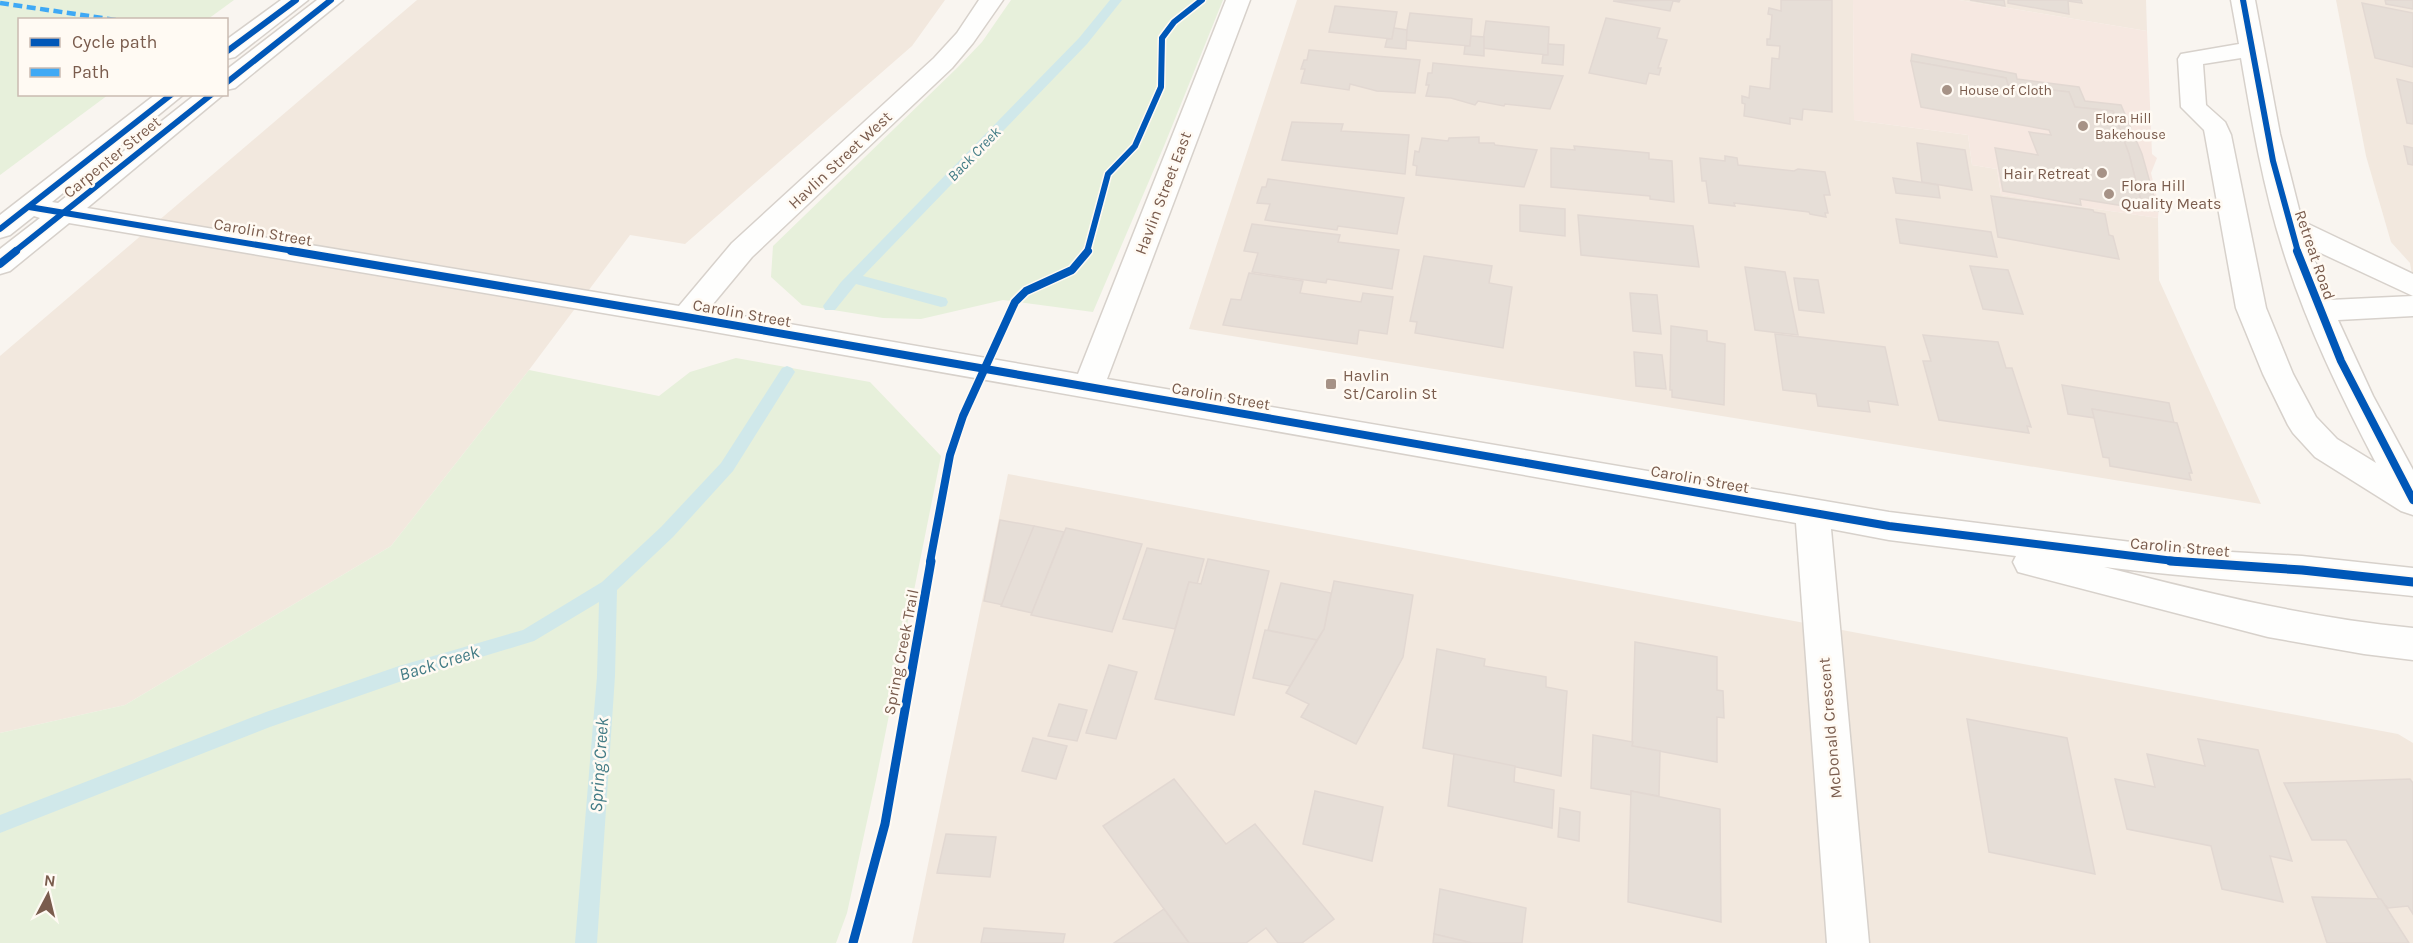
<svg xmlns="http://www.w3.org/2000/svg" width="2413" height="943" viewBox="0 0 2413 943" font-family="Karla,sans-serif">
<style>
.residential{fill:#f2e8de}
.commercial{fill:#f6e8e1}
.green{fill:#e7f0db}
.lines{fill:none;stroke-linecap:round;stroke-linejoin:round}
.stream{fill:#d0e8ea;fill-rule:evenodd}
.building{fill:#e6ded7;stroke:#e2d8d2;stroke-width:1.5}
.minor-casing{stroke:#d7d1cb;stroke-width:3}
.minor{fill:#fefefd;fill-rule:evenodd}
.quiet{stroke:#3fa9f5;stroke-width:4.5;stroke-dasharray:9 4.5;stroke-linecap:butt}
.cycleway-far2-casing{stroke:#fffaf3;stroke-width:9}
.cycleway-far1-casing{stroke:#fffaf3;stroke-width:11}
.cycleway-casing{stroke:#fffaf3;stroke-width:13}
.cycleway-far2{stroke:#0057b8;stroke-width:6}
.cycleway-far1{stroke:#0057b8;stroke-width:8}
.cycleway{stroke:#0057b8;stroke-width:9}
.poi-dot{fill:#a69286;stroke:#fffaf3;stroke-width:2}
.labels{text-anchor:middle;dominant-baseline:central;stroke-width:5;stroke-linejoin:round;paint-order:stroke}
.far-poi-label{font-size:14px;fill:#7a5c4d;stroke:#fffaf3;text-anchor:start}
.far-water-label{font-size:15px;font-style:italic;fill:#437c86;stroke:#fffaf3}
.street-label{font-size:16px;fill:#7a5c4d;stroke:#fffaf3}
.poi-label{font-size:16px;fill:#7a5c4d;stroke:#fffaf3;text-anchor:start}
.water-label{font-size:18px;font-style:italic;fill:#437c86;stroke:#fffaf3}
</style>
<rect width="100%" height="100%" fill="#f9f5f0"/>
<!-- residential -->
<g class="residential">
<path d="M417,0H945L912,46L685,244L630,235L529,370L391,546L125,705L0,733V356Z"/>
<path d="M1297,0H1853L1854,120L1968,135L1972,165L1997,169L2001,195L2158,218L2159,280L2261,504L1189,329Z"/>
<path d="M1959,0H2146L2147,31Z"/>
<path d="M2336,0H2413V280L2410,263L2391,242L2366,156Z"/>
<path d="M1008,474L2398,734L2413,743V943H912Z"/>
</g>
<!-- commercial -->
<path class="commercial" d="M1853,0H1959L2147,31L2152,154L2157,158L2151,173L2159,206L2158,218L2001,195L1997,169L1972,165L1968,135L1854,120Z"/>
<!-- green -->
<g class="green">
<path d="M0,0H234L208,19L20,20V94L108,95L0,175Z"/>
<path d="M1011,0H1223L1164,146L1093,312L1003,300L921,319L883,318L802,305L771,277L773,246L957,68L982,42Z"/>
<path d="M736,358L870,382L941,456L876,780L847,913L836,943H0V733L125,705L391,546L529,370L659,396L690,372Z"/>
</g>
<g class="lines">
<!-- stream -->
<g class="stream">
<path d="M1110,0H1122L1087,44L863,276L946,298L948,302L946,306L941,307L856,284L835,310H825L823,306L841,282L1079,38Z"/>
<path d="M787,366L792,368L795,372L733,471L673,537L617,590L615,676L597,943H575L597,676L599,602L534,641L399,682L270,727L0,833V815L266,712L399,666L523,630L602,582L661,527L721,463L782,368Z"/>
</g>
</g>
<!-- building -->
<g class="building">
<path d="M1680,0L1679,2L1673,1L1670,11L1613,1Z"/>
<path d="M1781,0H1832V112L1803,109L1802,120L1790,118V124L1744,116L1745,104L1742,103V96L1749,98L1750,86L1770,89L1772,58L1779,59L1780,46L1767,45V39H1770L1772,15L1768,14L1769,8L1781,11Z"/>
<path d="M2004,0L2005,6L1970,0Z"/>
<path d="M2008,0H2081L2082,3L2068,1L2069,14L2008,3Z"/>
<path d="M2385,0H2413V9L2386,4Z"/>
<path d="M2362,3L2413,13V67L2375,58Z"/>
<path d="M1335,6L1397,12L1392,39L1329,32Z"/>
<path d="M1410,13L1472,19L1470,46L1405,40Z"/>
<path d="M1606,18L1660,28L1657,38L1667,40L1658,68H1661L1659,75L1649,73L1646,84L1589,73Z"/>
<path d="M1486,21L1549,27L1548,55L1482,48Z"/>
<path d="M1394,28L1407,30L1406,49L1385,47L1387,39H1392Z"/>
<path d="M1471,36L1484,37V56L1464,54L1465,46H1470Z"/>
<path d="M1548,44L1564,45L1563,65L1542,63L1543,55H1548Z"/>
<path d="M1309,50L1420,60L1415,93L1377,91L1350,84L1349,90L1301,83L1305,69H1301L1304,60H1307Z"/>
<path d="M1912,54L2016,74L2017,79L2079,87L2085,101L2121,105L2142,154L2158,211L2143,209L2129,154L2113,111L2075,107L2069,92L2008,85L2006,78L1911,61Z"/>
<path d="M1911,61L2006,78L2008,85L2069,92L2075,107L2113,111L2129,154L2143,209L2080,199L2081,205L2003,191L1995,148L2038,155L2029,132L2051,135L2049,130L1921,107Z"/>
<path d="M1433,63L1563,76L1550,109L1505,104L1504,106L1478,101L1475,105L1451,98L1426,96L1429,85H1426L1428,73H1432Z"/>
<path d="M2397,79L2413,83V124L2407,123Z"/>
<path d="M1292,122L1343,124L1341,131L1409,135L1405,174L1282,160Z"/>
<path d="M1479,137V143H1494L1495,145L1537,150L1524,187L1416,175L1417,166L1413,165L1415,151L1419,152L1422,138L1448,141L1449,138Z"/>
<path d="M1917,143L1965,150L1972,190L1922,182Z"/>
<path d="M1574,146L1649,153V159L1672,161L1674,202L1650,199V196L1551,187V148L1575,150Z"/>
<path d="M2404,146L2413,148V165L2408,164Z"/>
<path d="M1725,156L1737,158L1738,165L1794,171L1798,169L1825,172L1830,195H1824L1828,213H1825L1826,217L1810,214L1809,212L1734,203L1735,206L1709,203L1706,181H1702L1700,158L1725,161Z"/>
<path d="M1893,178L1938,185L1940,198L1896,193Z"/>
<path d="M1268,179L1404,198L1397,234L1338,226L1337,230L1265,220L1270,204L1257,203L1262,187H1266Z"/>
<path d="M1991,196L2093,210L2094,212L2105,214L2109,235L2113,236L2119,259L1998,237Z"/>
<path d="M1520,205L1565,209V236L1520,231Z"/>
<path d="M1578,215L1693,226L1699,267L1581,255Z"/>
<path d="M1896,219L1991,232L1997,257L1900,243Z"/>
<path d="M1252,224L1340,235L1338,242L1399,250L1392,289L1327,279L1326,283L1252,272L1258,253L1244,251Z"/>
<path d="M1424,256L1492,266L1489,283L1512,287L1503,348L1415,333L1417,322L1410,321Z"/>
<path d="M1970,266L2008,270L2023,314L1983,309Z"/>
<path d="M1745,267L1785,272L1798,335L1755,330Z"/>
<path d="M1249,273L1303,281L1300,293L1361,302L1363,293L1393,297L1387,334L1359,330L1357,344L1223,325L1231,299L1241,300Z"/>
<path d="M1794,278L1818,280L1824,313L1799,310Z"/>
<path d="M1630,293L1657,295L1661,334L1633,331Z"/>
<path d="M1671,326L1707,331V341L1725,344L1724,405L1672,397V390H1670Z"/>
<path d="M1775,334L1885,347L1898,405L1868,401L1870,412L1818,406L1816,394L1783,390Z"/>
<path d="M1923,335L1998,342L2006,368H2012L2031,427L2027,426L2029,433L1939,420L1923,361H1931Z"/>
<path d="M1634,352L1662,355L1666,389L1636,386Z"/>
<path d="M2062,385L2169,403L2174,423L2092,409L2095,418L2068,414Z"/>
<path d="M2092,409L2177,423L2192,473H2189L2191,480L2110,466L2109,458L2103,457Z"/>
<path d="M1000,520L1034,526L1003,605L984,601Z"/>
<path d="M1034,526L1064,532L1032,613L1001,606Z"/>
<path d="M1066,528L1142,544L1112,632L1031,615Z"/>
<path d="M1147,548L1204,559L1197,584L1189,582L1175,629L1123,619Z"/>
<path d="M1208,559L1269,571L1234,715L1155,699L1189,582L1201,584Z"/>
<path d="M1334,581L1413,595L1403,657L1356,744L1301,717L1309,704L1286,693L1324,629Z"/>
<path d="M1281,583L1331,593L1324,629L1317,640L1268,630Z"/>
<path d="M1265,630L1317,640L1290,686L1253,678Z"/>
<path d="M1635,642L1717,657V690L1723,691L1724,718L1717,717V762L1632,746Z"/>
<path d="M1437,649L1485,659L1484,666L1546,677V687L1567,691L1561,776L1423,748Z"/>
<path d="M1109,665L1137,672L1116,739L1086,733Z"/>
<path d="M1059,704L1087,710L1077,741L1048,736Z"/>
<path d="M1967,719L2067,738L2095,874L1989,852Z"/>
<path d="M1593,735L1633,742L1632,746L1660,751L1659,796L1631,791L1632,795L1591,788Z"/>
<path d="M1033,738L1067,746L1056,779L1022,771Z"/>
<path d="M2198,739L2258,750L2292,861L2270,856L2283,902L2222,889L2211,846L2127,829L2115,779L2155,787L2147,754L2205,766Z"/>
<path d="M1454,754L1515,766L1514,782L1554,790L1552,828L1448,806Z"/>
<path d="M1174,779L1226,844L1255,824L1334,919L1302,943H1278L1266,928L1246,943H1189L1103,826Z"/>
<path d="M2410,779L2413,783V914L2408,906L2388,908L2379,899L2346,840H2312L2284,783Z"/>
<path d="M1315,791L1383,807L1372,861L1303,844Z"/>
<path d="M1631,791L1720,809L1721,922L1628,902Z"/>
<path d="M1560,808L1580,812L1579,841L1558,837Z"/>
<path d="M946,834L996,837L990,877L937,873Z"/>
<path d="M1440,889L1526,908L1522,943H1472L1434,934Z"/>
<path d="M2312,897L2381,899L2409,943H2327Z"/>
<path d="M1164,909L1189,943H1114Z"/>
<path d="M984,928L1065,934L1063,943H981Z"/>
<path d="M1434,934L1472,943H1433Z"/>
</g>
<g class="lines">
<defs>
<g id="minor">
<path d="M281,0H308L235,57L226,59V40Z"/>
<path d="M317,0H343L235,88L226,90V70Z"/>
<path d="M979,0H1003L973,43L952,68L752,257L708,310L1078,374L1226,0H1250L1107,379L1889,512L2196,550L2302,556L2413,568V596C2310,585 2207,580 2104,567C2207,593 2308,618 2413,628V660L2364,654L2268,637L2018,572L2013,562L2016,556L1889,540L1831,529L1869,943H1827L1796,523L686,327L69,223L10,271L0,274V249L40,218L34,216L10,235L0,238V215L156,94H184L52,202L58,203L196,94H224L87,208L679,306L732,243L934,58L957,33Z"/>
<path d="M2231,0H2255L2280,134L2302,221L2413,274V296L2310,248L2330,300L2413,296V316L2338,320L2373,396L2413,470V515L2401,511L2315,457L2293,433L2288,425L2263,374L2236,308L2205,135L2204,130L2181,107L2178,59L2181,54L2239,44ZM2241,58C2252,122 2263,187 2283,250C2306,324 2340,394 2376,463L2337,439L2316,417L2293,374L2266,308L2231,135L2225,122L2206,105L2203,64Z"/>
</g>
</defs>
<!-- minor casing -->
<use href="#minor" class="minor-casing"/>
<!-- minor -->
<use href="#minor" class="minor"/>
<!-- quiet -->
<path class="quiet" d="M0,3L116,20"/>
<defs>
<g id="cycleway-far2">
<path d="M2243,0L2273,161L2298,252"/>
<path d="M226,52L296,0"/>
<path d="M226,83L331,0"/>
<path d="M29,207L300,252"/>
<path d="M0,229L172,94"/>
<path d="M14,252L212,94"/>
<path d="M1087,252L1108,174L1135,146L1161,87L1162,38L1174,22L1202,0"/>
</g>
<g id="cycleway-far1">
<path d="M291,251L686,317L1889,526L2182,562"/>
<path d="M2297,251L2341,361L2413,500"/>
<path d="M0,264L16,251"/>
<path d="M930,562L950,455L963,416L1015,302L1026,291L1072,270L1088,251"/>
</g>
<g id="cycleway">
<path d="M2170,561L2302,570L2413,582"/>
<path d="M853,943L885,824L931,561"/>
</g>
</defs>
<!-- cycleway-far2 casing -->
<use href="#cycleway-far2" class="cycleway-far2-casing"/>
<!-- cycleway-far1 casing -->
<use href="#cycleway-far1" class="cycleway-far1-casing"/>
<!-- cycleway casing -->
<use href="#cycleway" class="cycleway-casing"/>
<!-- cycleway-far2 -->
<use href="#cycleway-far2" class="cycleway-far2"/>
<!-- cycleway-far1 -->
<use href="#cycleway-far1" class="cycleway-far1"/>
<!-- cycleway -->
<use href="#cycleway" class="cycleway"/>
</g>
<!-- markers -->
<g class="poi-dot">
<circle cx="1947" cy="90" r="6"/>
<circle cx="2083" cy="126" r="6"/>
<circle cx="2102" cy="173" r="6"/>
<circle cx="2109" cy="194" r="6"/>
<rect x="1325" y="378" width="12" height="12" rx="3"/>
</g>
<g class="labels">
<!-- far-poi labels -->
<g class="far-poi-label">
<text x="1959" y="90">House of Cloth</text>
<text x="2095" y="118">Flora Hill<tspan x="2095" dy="16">Bakehouse</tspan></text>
</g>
<!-- far-water labels -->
<g class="far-water-label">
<text transform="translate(974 154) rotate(-46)">Back Creek</text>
</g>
<!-- street labels -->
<g class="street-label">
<text transform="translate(112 157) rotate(-39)">Carpenter Street</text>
<text transform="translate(840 160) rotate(-43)">Havlin Street West</text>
<text transform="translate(1163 193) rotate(-69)">Havlin Street East</text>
<text transform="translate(263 232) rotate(10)">Carolin Street</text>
<text transform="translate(2315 255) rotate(71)">Retreat Road</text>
<text transform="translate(742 313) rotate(10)">Carolin Street</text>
<text transform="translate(1221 396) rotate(10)">Carolin Street</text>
<text transform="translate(1700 479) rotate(10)">Carolin Street</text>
<text transform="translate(2180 547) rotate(5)">Carolin Street</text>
<text transform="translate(901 652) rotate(-79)">Spring Creek Trail</text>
<text transform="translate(1830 728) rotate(-95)">McDonald Crescent</text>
</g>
<!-- poi labels -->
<g class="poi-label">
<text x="2090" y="173" text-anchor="end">Hair Retreat</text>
<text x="2121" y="185">Flora Hill<tspan x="2121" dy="18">Quality Meats</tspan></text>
<text x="1343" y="375">Havlin<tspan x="1343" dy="18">St/Carolin St</tspan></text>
</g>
<!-- water labels -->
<g class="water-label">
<text transform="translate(439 663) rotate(-17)">Back Creek</text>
<text transform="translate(599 765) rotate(-86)">Spring Creek</text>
</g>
</g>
<!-- legend -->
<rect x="18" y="18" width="210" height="78" fill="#fffaf3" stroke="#cabbb1" stroke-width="1.5"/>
<rect x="30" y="38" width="30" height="9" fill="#0057b8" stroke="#cabbb1" stroke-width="1.5"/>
<text x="72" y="48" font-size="18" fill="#7a5c4d">Cycle path</text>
<rect x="30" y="68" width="30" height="9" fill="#3fa9f5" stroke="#cabbb1" stroke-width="1.5"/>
<text x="72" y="78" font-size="18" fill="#7a5c4d">Path</text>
<!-- north arrow -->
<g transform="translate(48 895) rotate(7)" stroke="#fffaf3" stroke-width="4.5" paint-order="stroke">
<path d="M0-4.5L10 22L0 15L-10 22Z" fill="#7a5c4d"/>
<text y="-9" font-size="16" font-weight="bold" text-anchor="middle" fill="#7a5c4d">N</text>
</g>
</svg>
